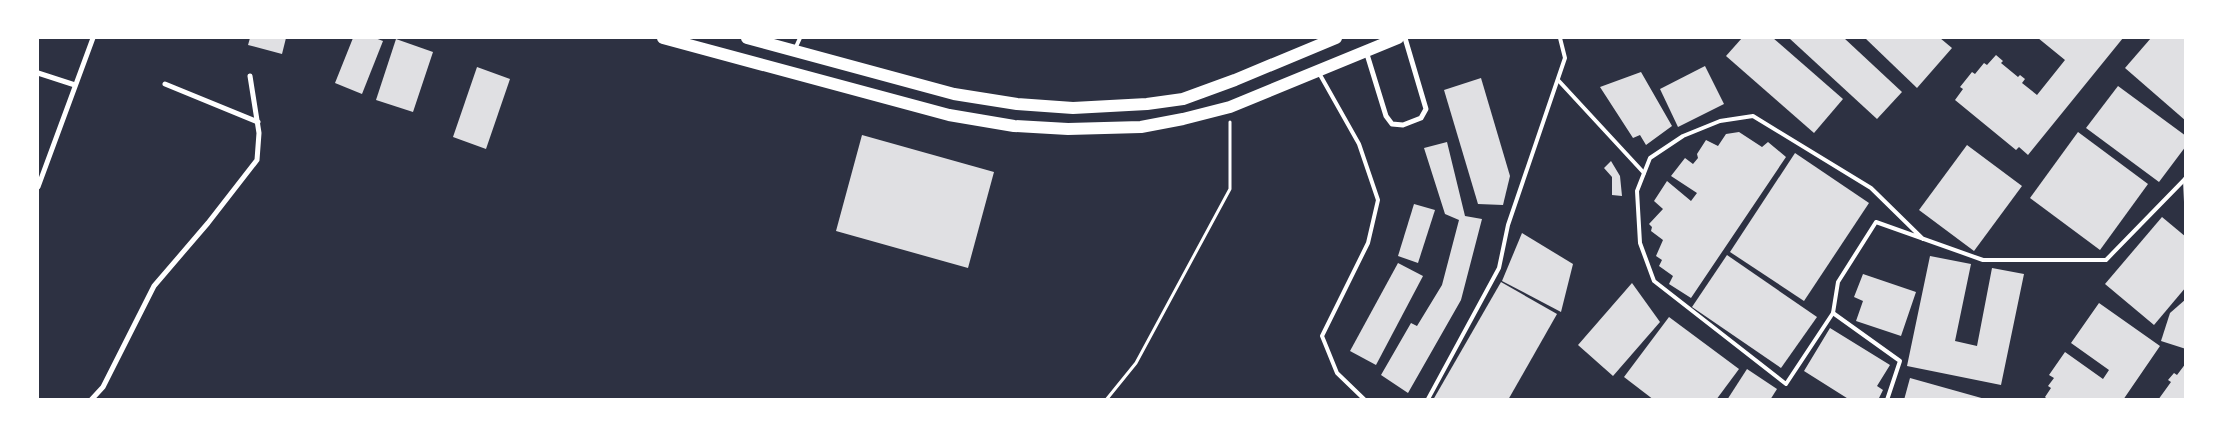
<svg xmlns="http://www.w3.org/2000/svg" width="2223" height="437" viewBox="0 0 2223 437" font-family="Rubik,sans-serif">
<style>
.building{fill:#e0e0e3}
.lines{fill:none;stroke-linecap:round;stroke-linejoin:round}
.path{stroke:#fff;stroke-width:3}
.service{stroke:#fff;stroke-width:4}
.minor{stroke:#fff;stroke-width:5}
.primary{stroke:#fff;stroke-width:12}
</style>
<rect width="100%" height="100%" fill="#2d3142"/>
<!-- building -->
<g class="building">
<path d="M250,38H286L282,54L248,45Z"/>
<path d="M353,38H375L383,41L362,94L335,83Z"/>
<path d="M1742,38H1773L1843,99L1814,133L1726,56Z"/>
<path d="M1789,38H1844L1902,92L1877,119Z"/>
<path d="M1865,38H1940L1952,48L1917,88Z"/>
<path d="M2038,38H2123L2028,155L2019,147L2016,150L1955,100L1963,89L1960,87L1972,72L1975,74L1984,63L1987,65L1996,55L2003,61L2001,63L2018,77L2020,75L2025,79L2022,83L2037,95L2065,60Z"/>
<path d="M2151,38H2186V121L2125,68Z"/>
<path d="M396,39L433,52L413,112L376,100Z"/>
<path d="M1705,66L1724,104L1678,127L1660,89Z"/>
<path d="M477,67L510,79L486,149L453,137Z"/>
<path d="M1641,72L1672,126L1646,145L1640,135L1633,138L1600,87Z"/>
<path d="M1481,78L1510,176L1503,205L1478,204L1444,90Z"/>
<path d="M2118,86L2186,136V146L2159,182L2086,128Z"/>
<path d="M1739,132L1762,147L1768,142L1786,157L1691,298L1669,284L1673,276L1659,266L1662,260L1656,256L1663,240L1651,231L1652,227L1649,224L1663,209L1654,201L1667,181L1691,201L1697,193L1671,176L1685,158L1693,164L1698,158L1697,154L1706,140L1718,146L1726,134Z"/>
<path d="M2078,132L2148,184L2100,250L2030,198Z"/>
<path d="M862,135L994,172L968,268L836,231Z"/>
<path d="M1447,142L1465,216L1482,219L1461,300L1408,393L1381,375L1411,323L1417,326L1442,285L1459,220L1445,214L1424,148Z"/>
<path d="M1967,145L2022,186L1974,251L1919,210Z"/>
<path d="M1795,153L1869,203L1804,301L1730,252Z"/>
<path d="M1611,161L1620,176L1622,196L1612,195V177L1604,168Z"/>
<path d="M1414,204L1435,210L1418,263L1398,256Z"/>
<path d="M2162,217L2186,237V287L2154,325L2105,284Z"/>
<path d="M1522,233L1573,264L1561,312L1502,281Z"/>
<path d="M1727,255L1817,317L1781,368L1692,307Z"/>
<path d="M1930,256L1971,264L1955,341L1977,346L1992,268L2024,274L2001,385L1907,366Z"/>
<path d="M1398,263L1423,276L1376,365L1350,351Z"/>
<path d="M1863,274L1916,292L1901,336L1856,321L1863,301L1854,297Z"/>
<path d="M1501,282L1557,314L1508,400H1433Z"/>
<path d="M1632,283L1660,322L1613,376L1578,345Z"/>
<path d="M2186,299V349L2161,341L2170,313Z"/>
<path d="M2099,303L2160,346L2123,400H2048L2045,397L2051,388L2048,386L2054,378L2049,375L2065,352L2103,379L2109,370L2071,343Z"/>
<path d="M1669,317L1739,369L1716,400H1654L1624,377Z"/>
<path d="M1830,328L1890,365L1877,386L1883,390L1878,400H1850L1804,371Z"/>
<path d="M2186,363V400H2158L2171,382L2168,380L2174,373L2177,375Z"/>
<path d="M1747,369L1777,389L1770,400H1727Z"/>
<path d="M1910,378L1985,399V400H1904Z"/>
</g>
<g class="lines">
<!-- path -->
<path class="path" d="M1106,400L1136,363L1230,189V122"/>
<!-- service -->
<g class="service">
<path d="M795,49L800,38"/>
<path d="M1319,73L1359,144L1378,200L1368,243L1322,336L1337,373L1365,400"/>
<path d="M1558,80L1644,173"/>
<path d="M2185,179L2186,202"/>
<path d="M1923,239L1871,188L1753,116L1720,121L1683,136L1650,158L1637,191L1640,243L1654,281L1786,384L1833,313L1838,282L1876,222L1983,260H2106L2185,179"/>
<path d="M1833,313L1900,361L1887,400"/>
<path d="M1428,399L1499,268L1508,225L1565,58L1560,38"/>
</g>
<!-- minor -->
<g class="minor">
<path d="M1366,51L1386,116L1392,124L1403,125L1421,118L1426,109L1405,38"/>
<path d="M38,73L75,85"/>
<path d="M165,84L258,122"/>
<path d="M38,187L93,38"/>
<path d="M91,400L103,387L154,286L208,223L257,160L259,133L250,76"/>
</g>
<!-- primary -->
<g class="primary">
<path d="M663,38L949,115L1014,126L1068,129L1141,127L1183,119L1230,107L1398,38"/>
<path d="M747,38L954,94L1017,104L1073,108L1147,104L1183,99L1235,80L1336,38"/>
</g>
</g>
<!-- border -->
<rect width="2223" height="437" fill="none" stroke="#ffffff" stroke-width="78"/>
</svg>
